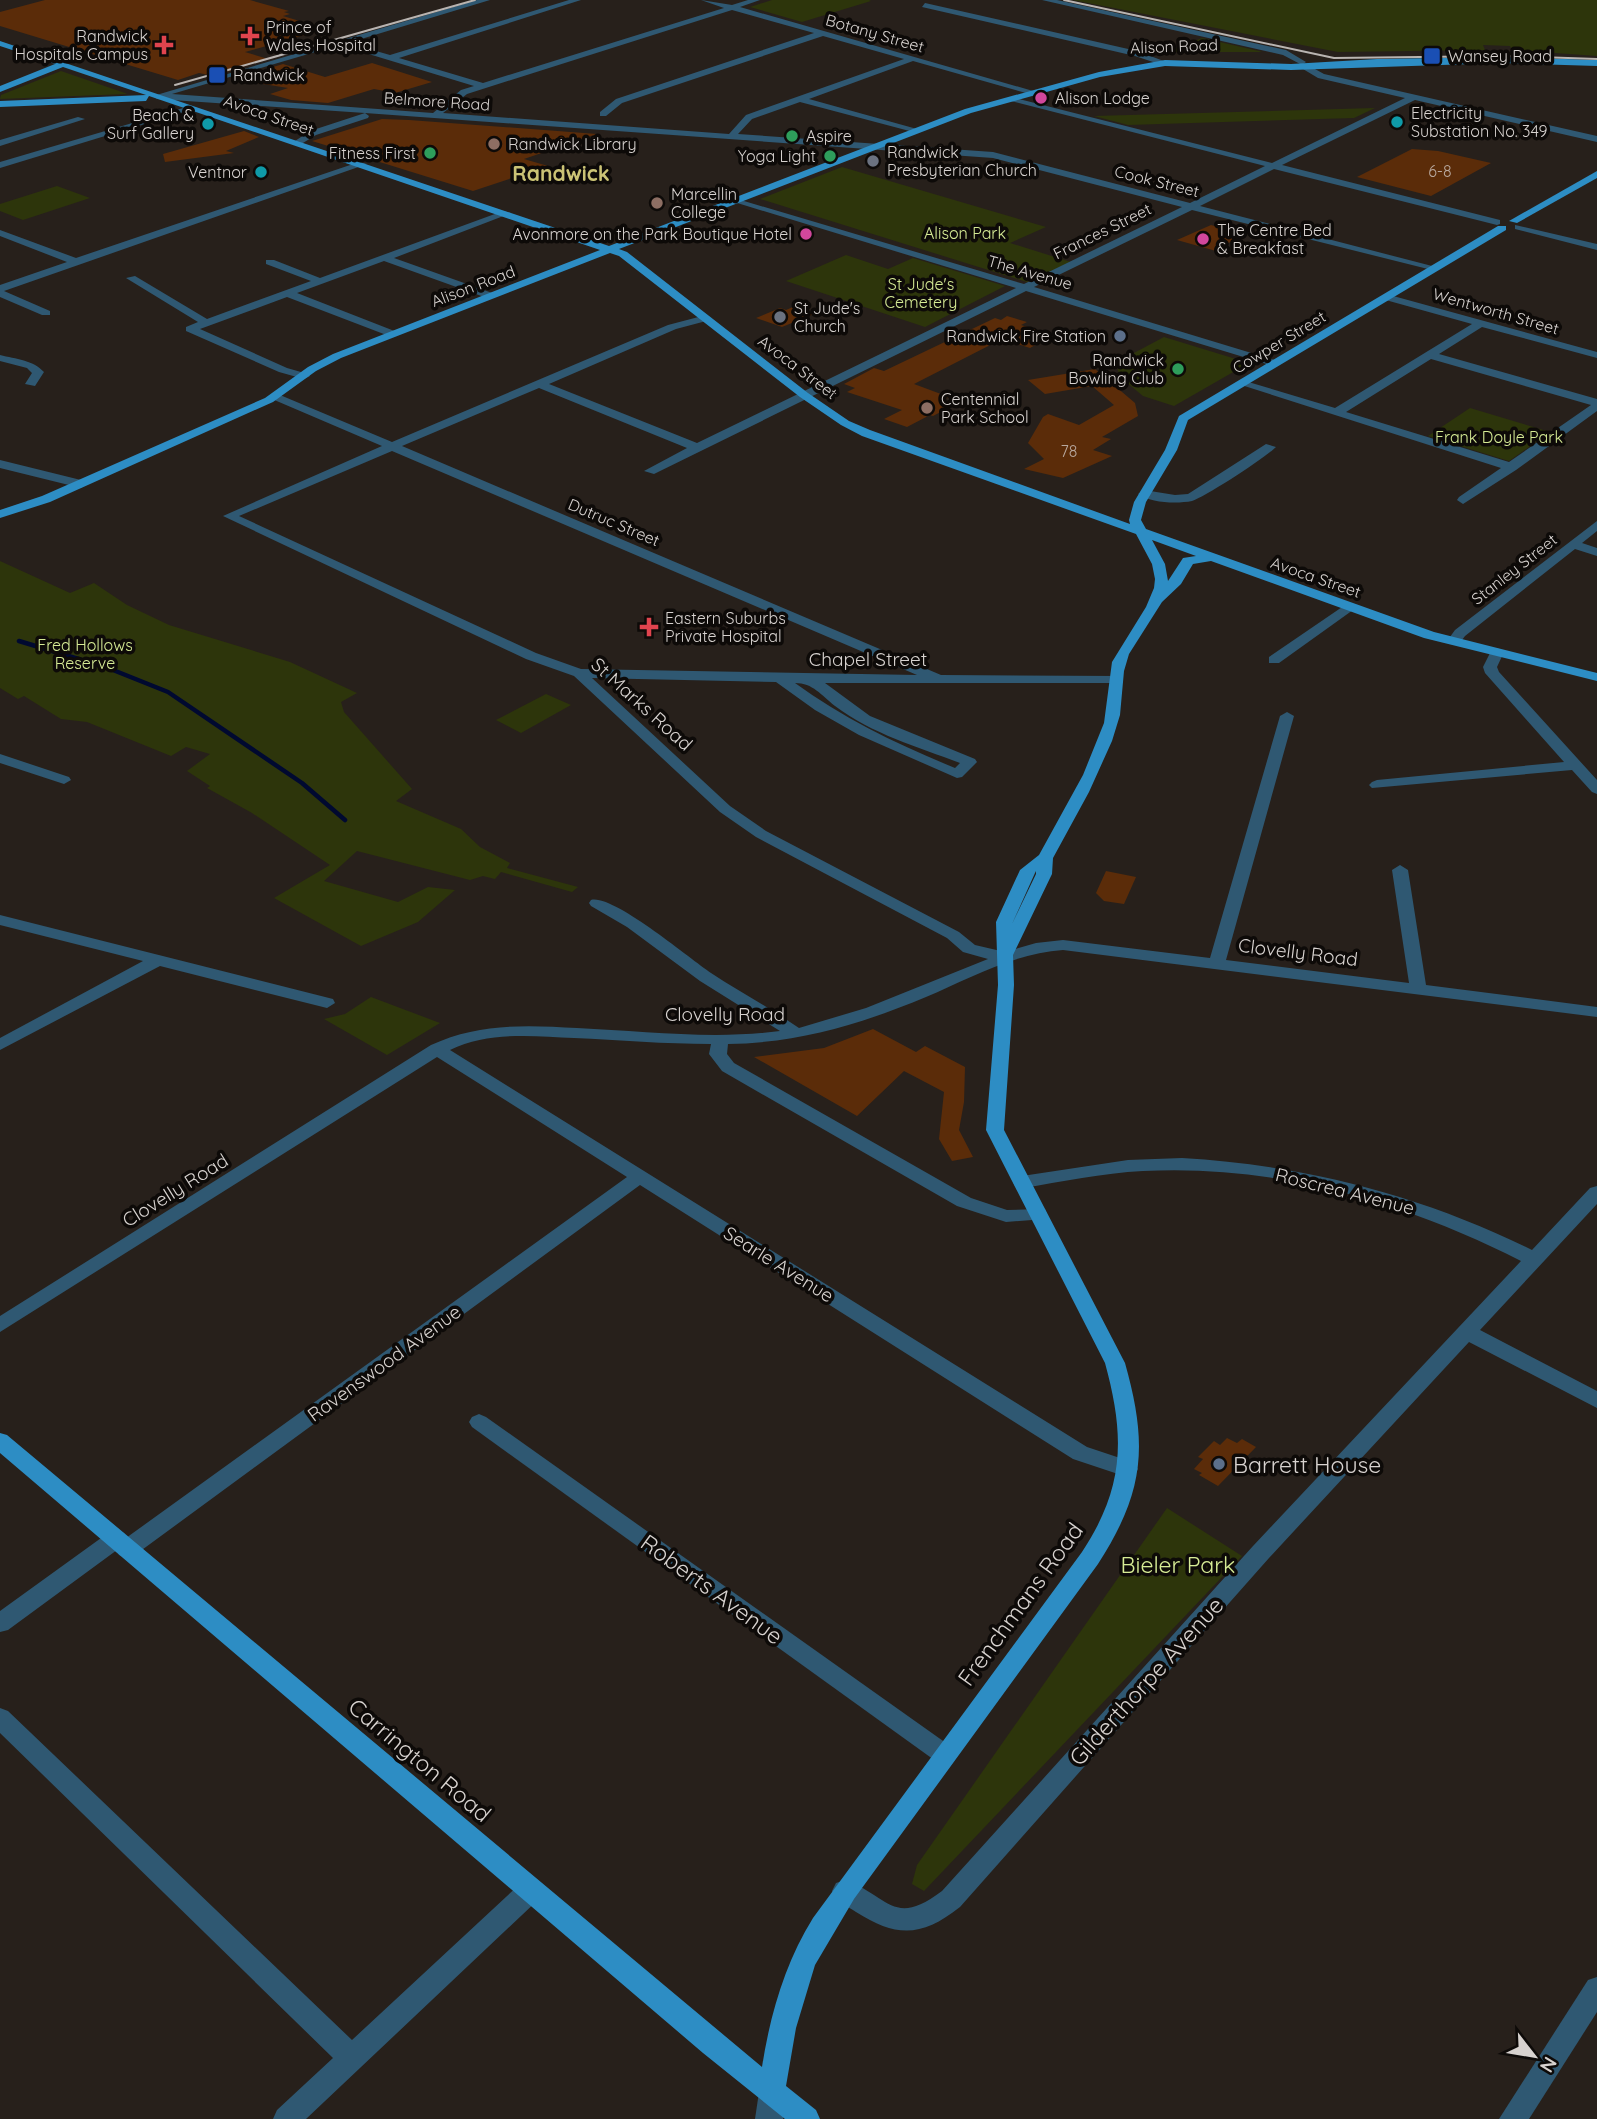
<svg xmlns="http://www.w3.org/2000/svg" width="1597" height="2119" viewBox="0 0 1597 2119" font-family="Quicksand,sans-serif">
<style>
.green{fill:#2d350b}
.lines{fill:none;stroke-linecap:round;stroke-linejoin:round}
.stream{stroke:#000930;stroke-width:4.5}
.building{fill:#5b2c09}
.minor{fill:#2f5872;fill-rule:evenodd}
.major{fill:#2d8dc4;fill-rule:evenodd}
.tram{stroke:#b9b4b1;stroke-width:2}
.health-dot{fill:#e0444e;stroke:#0d0a08;stroke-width:2.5}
.transit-dot{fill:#1a4fb4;stroke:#0d0a08;stroke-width:2.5}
.hotel-dot{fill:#d1479c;stroke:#0d0a08;stroke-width:2.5}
.culture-dot{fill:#0f9aa8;stroke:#0d0a08;stroke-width:2.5}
.leisure-dot{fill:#2e9e5b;stroke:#0d0a08;stroke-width:2.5}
.education-dot{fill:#8d6e63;stroke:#0d0a08;stroke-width:2.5}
.worship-dot{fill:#6b7280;stroke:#0d0a08;stroke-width:2.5}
.service-dot{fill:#5c6f8a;stroke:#0d0a08;stroke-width:2.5}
.labels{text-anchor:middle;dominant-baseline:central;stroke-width:7;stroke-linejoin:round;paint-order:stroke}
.far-poi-label{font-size:16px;fill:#d7d2cf;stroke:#0d0a08;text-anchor:start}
.far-street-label{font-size:16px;fill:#d7d2cf;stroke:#0d0a08}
.number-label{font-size:16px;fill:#b8a89e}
.far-park-label{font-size:16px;fill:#d6eb95;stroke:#0d0a08}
.street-label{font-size:19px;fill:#d7d2cf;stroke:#0d0a08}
.far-district-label{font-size:21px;font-weight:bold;fill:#cbc375;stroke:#0d0a08}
.near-poi-label{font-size:23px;fill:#d7d2cf;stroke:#0d0a08;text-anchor:start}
.near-park-label{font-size:23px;fill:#d6eb95;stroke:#0d0a08}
.near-street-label{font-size:23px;fill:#d7d2cf;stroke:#0d0a08}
</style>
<rect width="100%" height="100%" fill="#27201b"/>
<!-- green -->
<g class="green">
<path d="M772,0H869L871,1L802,22L750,7Z"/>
<path d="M1073,0H1597V56L1512,50L1510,46L1483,45L1485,50L1338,52Z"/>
<path d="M1202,38L1259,51L1262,52H1167Z"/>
<path d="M61,71L125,93L127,94L0,99L1,95Z"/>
<path d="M1375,108L1354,118L1128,125L1094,116Z"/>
<path d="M842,167L1046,227L1010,243L1071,262L1027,282L760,199Z"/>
<path d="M57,186L90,198L23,220L0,211V204Z"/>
<path d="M846,255L888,269L913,258L1005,286L925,327L786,281Z"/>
<path d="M1164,337L1249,363L1174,406L1143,396L1119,376L1117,362Z"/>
<path d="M1470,408L1550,432L1509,461L1428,436Z"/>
<path d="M0,561L70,593L94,583L127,605L169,625L290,662L357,693L341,702L344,712L412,789L396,801L461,829L480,847L510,863L507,868L578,887L572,892L501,872L495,879L483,876L470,880L357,851L324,881L398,902L428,887L455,890L418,922L361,946L274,898L330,865L252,813L207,788L210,786L187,771L210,754L186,747L171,756L87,722L61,719L24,696L18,699L0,688Z"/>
<path d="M546,694L571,705L521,733L496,720Z"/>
<path d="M371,997L440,1023L387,1055L324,1019L345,1014Z"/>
<path d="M1167,1508L1242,1556L924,1891L912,1884L917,1865Z"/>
</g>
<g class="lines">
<!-- stream -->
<path class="stream" d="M19,641L108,668L168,692L302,783L345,820"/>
</g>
<!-- building -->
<g class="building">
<path d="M45,0H250L289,11L284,12L290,14L283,16L326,29L245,52L268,59L213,76L199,73L178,80L0,26V12Z"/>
<path d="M372,63L432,82L395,93L374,89L328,103L291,100L270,94L288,88L233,79L283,64L325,77Z"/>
<path d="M382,119L409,120L597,134L524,159L548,166L473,191L312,141Z"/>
<path d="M244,131L259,137L226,151L234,153L165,162L163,154Z"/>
<path d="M1412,149L1438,151L1491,163L1431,196L1357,177Z"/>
<path d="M1211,225L1243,234L1216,251L1177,240Z"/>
<path d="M793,307L814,314L782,327L756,318L780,308L786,310Z"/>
<path d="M1007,316L1027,322L1021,325L1053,335L1030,348L1002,339L914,384L949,397L943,400L956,404L933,416L930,415L907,427L884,419L902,410L847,392L855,388L844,384L874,368L884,371L995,318L1001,320Z"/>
<path d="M1095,369L1135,403L1138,416L1102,437L1111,439L1093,450L1112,456L1063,478L1024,469L1044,459L1028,443L1043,417L1048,414L1079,425L1114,405L1092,386L1045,394L1028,380Z"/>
<path d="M1106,871L1136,877L1124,904L1104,901L1096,893Z"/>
<path d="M873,1029L916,1052L925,1046L965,1067L964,1102L959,1130L973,1157L952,1161L939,1139L944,1092L904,1071L857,1116L754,1057L824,1048Z"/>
<path d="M1227,1438L1237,1443L1242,1439L1256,1447L1218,1486L1199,1475L1202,1473L1194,1469L1203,1459L1198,1457L1214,1441L1220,1445Z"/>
</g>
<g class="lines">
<!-- minor -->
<g class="minor">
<path d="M477,0H490L348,43L390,55L569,0H581L399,58L483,83L724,8L701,0L732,5L748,0H760L740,7L1040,93L1033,95L913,61L809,99L917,129V133L800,102L752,119L738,134L993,152L1190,203L1265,166L1007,100L1011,97L1272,163L1405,98L1318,78L1303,69L1306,64L1324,74L1597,136V142L1415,100L1282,165L1500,220V224L1497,225L1274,169L1200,206L1436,267V271L1192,210L1034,287L1278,361V365H1270L1026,291L654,474L644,471L687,448L539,388L402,446L941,675L1121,676V682L1116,683H825L870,716L975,759L977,762L962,777L957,778L859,735L815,710L776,682L592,678L730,806L766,831L959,932L975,945L1005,952L1036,943L1063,940L1210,958L1280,716L1287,712L1294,716L1226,960L1409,983L1392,870L1400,865L1408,870L1426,985L1597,1007V1017L1063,950C1015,953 970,978 926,997C861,1024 799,1043 728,1044L727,1054L734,1063L971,1198L1007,1210L1045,1209L1047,1214L1045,1219L1006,1222L957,1206L722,1071L709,1054L711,1044C665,1044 619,1040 574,1038C533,1036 489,1031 450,1050L1087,1447L1135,1463L1138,1469L1135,1475L1127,1477L1073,1459L640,1185L135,1555L127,1558L119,1555L117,1550L8,1630L0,1632V1611L108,1533L116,1530L124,1533L126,1538L627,1177L437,1057L0,1332V1316L431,1045C478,1023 526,1025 577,1028C644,1031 713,1040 780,1031L700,981L627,927L591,906L589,903L591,900C613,894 690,959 711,973C740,992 770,1008 799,1028L866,1008L988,959L963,952L947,938L756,837L720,812L574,676L526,659L223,516L382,446L272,399V395H280L392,442L668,325L706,315L711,318L710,320L676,329L549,384L697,443L1016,288L734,202V198L1024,284L1182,207L993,158L365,113L369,116L368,118L316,135L298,146L295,145V141L310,131L365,113L157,99L153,96ZM732,10L814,33L616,99L600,112V116H606L622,103L823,36L904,59L746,115L729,134L443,113L467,94ZM339,45L474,86L461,90L433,113L172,94ZM392,451L917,675L581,669L536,653L239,516ZM795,683C813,683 821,695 835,706C872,734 918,747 960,763L955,768C899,745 844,719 795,683Z"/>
<path d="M1042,0H1057L1286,50L1306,62L1302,65L1283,55Z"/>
<path d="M925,3L1137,51L1169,63L1165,66L1135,56L922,7Z"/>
<path d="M190,106L197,108L0,168V162Z"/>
<path d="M78,117L85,119L0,146V140Z"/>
<path d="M359,162L367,164L4,291L50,311V315H42L0,297V285L67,262L0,236V230L76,258Z"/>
<path d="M503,211L511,213L394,258L495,294V298H487L384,261L297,293L397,332V336H389L287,297L200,329L287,368L308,374L310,376L304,379L279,372L186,331V327L198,322L126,278L135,276L207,319L311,281L266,264V260H274L320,278Z"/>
<path d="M1515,225L1597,244V250L1515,229Z"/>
<path d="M1386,294L1597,352V358L1482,327L1439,354L1597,399V411L1516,470L1463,504L1457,500L1459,497L1501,468L1235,383L1245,381L1335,408L1472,324L1382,299L1381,297ZM1431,359L1591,405L1509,462L1346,412Z"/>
<path d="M0,355C16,359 33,360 44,372L35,386L25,384L32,373L27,368L0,361Z"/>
<path d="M1266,444L1276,447C1265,458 1205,497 1192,501C1177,504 1150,503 1138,494L1144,490L1175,495L1188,494Z"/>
<path d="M0,460L85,481L87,484L81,488L0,468Z"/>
<path d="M1597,521V531L1582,543L1597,548V556L1575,549L1465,636L1459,644H1449L1447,641L1455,630Z"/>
<path d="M1348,603L1355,607L1353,610L1279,663H1269V657Z"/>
<path d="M1497,648L1504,652L1497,667L1499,672L1597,780V794L1592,792L1572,770L1372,788L1369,785L1372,782L1377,780L1564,762L1485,673L1483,667L1492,649Z"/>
<path d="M0,754L69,777L71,780L64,784L0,763Z"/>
<path d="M0,915L333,999L335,1003L327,1008L160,966L0,1050V1038L143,961L0,925Z"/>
<path d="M1182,1158C1305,1165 1421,1195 1532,1250L1590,1188L1597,1186V1204L1480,1330L1597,1391V1408L1469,1342L1269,1558L960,1907C922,1937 897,1938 856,1912C847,1906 837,1902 832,1891L836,1883L845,1880C889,1896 893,1928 942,1891L1253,1546L1521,1261C1405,1202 1275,1164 1143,1171C1102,1173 1062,1182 1022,1188L1015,1186L1013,1182L1015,1178L1022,1176L1128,1160Z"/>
<path d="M479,1414L486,1417L953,1748L957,1755L953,1762L945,1765L937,1762L472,1427L469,1422L472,1417Z"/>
<path d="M0,1708L8,1711L352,2040L522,1882L531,1879L540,1882L544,1890L540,1898L306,2119H273L277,2110L333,2058L0,1733Z"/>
<path d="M1597,1977V2012L1529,2119H1499L1588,1980Z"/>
<path d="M772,2079L782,2083L785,2092L783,2119H755L759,2092L762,2083Z"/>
</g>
<!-- major -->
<g class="major">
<path d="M0,41L609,246L965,109L1099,72L1165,60L1291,64L1377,59L1502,57L1597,60V66L1502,63L1291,70L1165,66L1100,77L971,113L619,249L627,252L808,393L849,421L870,430L1130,524L1129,520L1134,502L1165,450L1179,416L1498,226H1506V230L1188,420L1177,450L1146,502L1141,520L1146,529L1434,632L1597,673V681L1424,638L1211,561L1193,564L1181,584L1162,602L1129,654L1124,671L1120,715L1112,741L1089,792L1053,858L1052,874L1013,955L1014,985L1004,1130L1125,1363C1148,1445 1145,1491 1098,1564L854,1899L815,1965L796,2028L786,2086L816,2110L820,2119H785L703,2053L0,1453V1433L7,1435L762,2067C770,2015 785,1963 813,1918L1082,1552C1125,1487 1125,1436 1105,1363L986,1130L998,985L996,922L1020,870L1039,855L1083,775L1104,723L1112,662L1146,607L1154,588L1155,579L1152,564L1136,534L862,436L841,425L800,397L619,256L610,253L341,358L316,371L273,402L50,502L0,518V510L42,496L265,398L308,367L333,354L600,250L149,96L146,101L0,107V101L146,95L63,67L0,92V86L55,64L0,46ZM1152,540L1196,556L1183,558L1168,581L1165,564ZM1036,871V874L1012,924L1035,873Z"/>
<path d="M1597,171V178L1517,223L1509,221Z"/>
</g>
<!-- tram -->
<g class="tram">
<path d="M1064,0L1334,58L1506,56L1597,59"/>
<path d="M175,85L475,0"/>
</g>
</g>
<!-- markers -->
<g class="health-dot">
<path d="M246.5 25.5h7v7h7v7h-7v7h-7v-7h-7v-7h7z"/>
<path d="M160.5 34.5h7v7h7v7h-7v7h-7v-7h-7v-7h7z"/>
<path d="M645.5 616.5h7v7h7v7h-7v7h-7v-7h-7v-7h7z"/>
</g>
<g class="transit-dot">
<rect x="1423" y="47" width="18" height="18" rx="3.5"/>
<rect x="208" y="66" width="18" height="18" rx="3.5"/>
</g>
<g class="hotel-dot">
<circle cx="1041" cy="98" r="7"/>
<circle cx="806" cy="234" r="7"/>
<circle cx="1203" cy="239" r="7"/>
</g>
<g class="culture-dot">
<circle cx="1397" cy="122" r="7"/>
<circle cx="208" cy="124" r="7"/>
<circle cx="261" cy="172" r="7"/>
</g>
<g class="leisure-dot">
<circle cx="792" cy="136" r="7"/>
<circle cx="430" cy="153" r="7"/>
<circle cx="830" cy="156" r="7"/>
<circle cx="1178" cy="369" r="7"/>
</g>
<g class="education-dot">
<circle cx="494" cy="144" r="7"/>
<circle cx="657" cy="203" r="7"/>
<circle cx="927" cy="408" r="7"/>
</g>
<g class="worship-dot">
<circle cx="873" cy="161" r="7"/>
<circle cx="780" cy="317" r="7"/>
</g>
<g class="service-dot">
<circle cx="1120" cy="336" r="7"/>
<circle cx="1219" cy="1464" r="7"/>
</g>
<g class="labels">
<!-- far-poi labels -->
<g class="far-poi-label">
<text x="266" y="27">Prince of<tspan x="266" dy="18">Wales Hospital</tspan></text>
<text x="148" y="36" text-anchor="end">Randwick<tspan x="148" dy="18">Hospitals Campus</tspan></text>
<text x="1448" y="56">Wansey Road</text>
<text x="233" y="75">Randwick</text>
<text x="1055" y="98">Alison Lodge</text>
<text x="1411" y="113">Electricity<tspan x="1411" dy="18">Substation No. 349</tspan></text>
<text x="194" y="115" text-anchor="end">Beach &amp;<tspan x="194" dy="18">Surf Gallery</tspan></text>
<text x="806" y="136">Aspire</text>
<text x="508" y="144">Randwick Library</text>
<text x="887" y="152">Randwick<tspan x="887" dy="18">Presbyterian Church</tspan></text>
<text x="416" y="153" text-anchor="end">Fitness First</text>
<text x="816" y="156" text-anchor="end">Yoga Light</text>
<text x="247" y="172" text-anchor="end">Ventnor</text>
<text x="671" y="194">Marcellin<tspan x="671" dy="18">College</tspan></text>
<text x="1217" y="230">The Centre Bed<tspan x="1217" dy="18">&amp; Breakfast</tspan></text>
<text x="792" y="234" text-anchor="end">Avonmore on the Park Boutique Hotel</text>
<text x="794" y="308">St Jude's<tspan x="794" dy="18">Church</tspan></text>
<text x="1106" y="336" text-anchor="end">Randwick Fire Station</text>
<text x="1164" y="360" text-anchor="end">Randwick<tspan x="1164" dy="18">Bowling Club</tspan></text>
<text x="941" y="399">Centennial<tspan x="941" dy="18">Park School</tspan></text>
<text x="665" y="618">Eastern Suburbs<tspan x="665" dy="18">Private Hospital</tspan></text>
</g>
<!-- far-street labels -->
<g class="far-street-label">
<text transform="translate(875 33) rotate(16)">Botany Street</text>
<text transform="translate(1174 46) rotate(-2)">Alison Road</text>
<text transform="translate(437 101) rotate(4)">Belmore Road</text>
<text transform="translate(269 115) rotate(19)">Avoca Street</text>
<text transform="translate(1157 181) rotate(14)">Cook Street</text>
<text transform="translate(1102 231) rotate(-26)">Frances Street</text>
<text transform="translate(1030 272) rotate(16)">The Avenue</text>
<text transform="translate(473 286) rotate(-21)">Alison Road</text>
<text transform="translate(1496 311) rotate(16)">Wentworth Street</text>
<text transform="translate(1279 342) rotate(-31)">Cowper Street</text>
<text transform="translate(798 367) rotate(37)">Avoca Street</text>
<text transform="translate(614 522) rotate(23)">Dutruc Street</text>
<text transform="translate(1514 569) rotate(-38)">Stanley Street</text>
<text transform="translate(1316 577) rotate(19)">Avoca Street</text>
</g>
<!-- number labels -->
<g class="number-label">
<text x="1440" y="171">6-8</text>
<text x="1069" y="451">78</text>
</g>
<!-- far-park labels -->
<g class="far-park-label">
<text x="965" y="233">Alison Park</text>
<text x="921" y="284">St Jude's<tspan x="921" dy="18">Cemetery</tspan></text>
<text x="1499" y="437">Frank Doyle Park</text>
<text x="85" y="645">Fred Hollows<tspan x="85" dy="18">Reserve</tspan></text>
</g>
<!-- street labels -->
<g class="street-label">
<text x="868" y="659">Chapel Street</text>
<text transform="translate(642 704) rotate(42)">St Marks Road</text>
<text transform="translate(1298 952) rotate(7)">Clovelly Road</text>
<text x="725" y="1014">Clovelly Road</text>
<text transform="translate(175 1190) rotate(-32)">Clovelly Road</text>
<text transform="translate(1345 1191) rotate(14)">Roscrea Avenue</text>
<text transform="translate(779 1264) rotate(32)">Searle Avenue</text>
<text transform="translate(384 1363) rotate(-36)">Ravenswood Avenue</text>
</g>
<!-- far-district labels -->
<g class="far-district-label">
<text x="561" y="173">Randwick</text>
</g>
<!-- near-poi labels -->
<g class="near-poi-label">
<text x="1233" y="1464">Barrett House</text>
</g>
<!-- near-park labels -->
<g class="near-park-label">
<text x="1178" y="1564">Bieler Park</text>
</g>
<!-- near-street labels -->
<g class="near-street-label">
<text transform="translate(712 1589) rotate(36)">Roberts Avenue</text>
<text transform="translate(1020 1604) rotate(-54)">Frenchmans Road</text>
<text transform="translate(1146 1681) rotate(-48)">Gilderthorpe Avenue</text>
<text transform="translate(420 1760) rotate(40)">Carrington Road</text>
</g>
</g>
<!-- north arrow -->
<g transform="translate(1534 2056) rotate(121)" stroke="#0d0a08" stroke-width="5" paint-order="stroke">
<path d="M0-5L12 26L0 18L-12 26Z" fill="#d7d2cf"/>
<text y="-10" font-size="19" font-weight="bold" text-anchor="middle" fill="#d7d2cf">N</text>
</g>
</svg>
